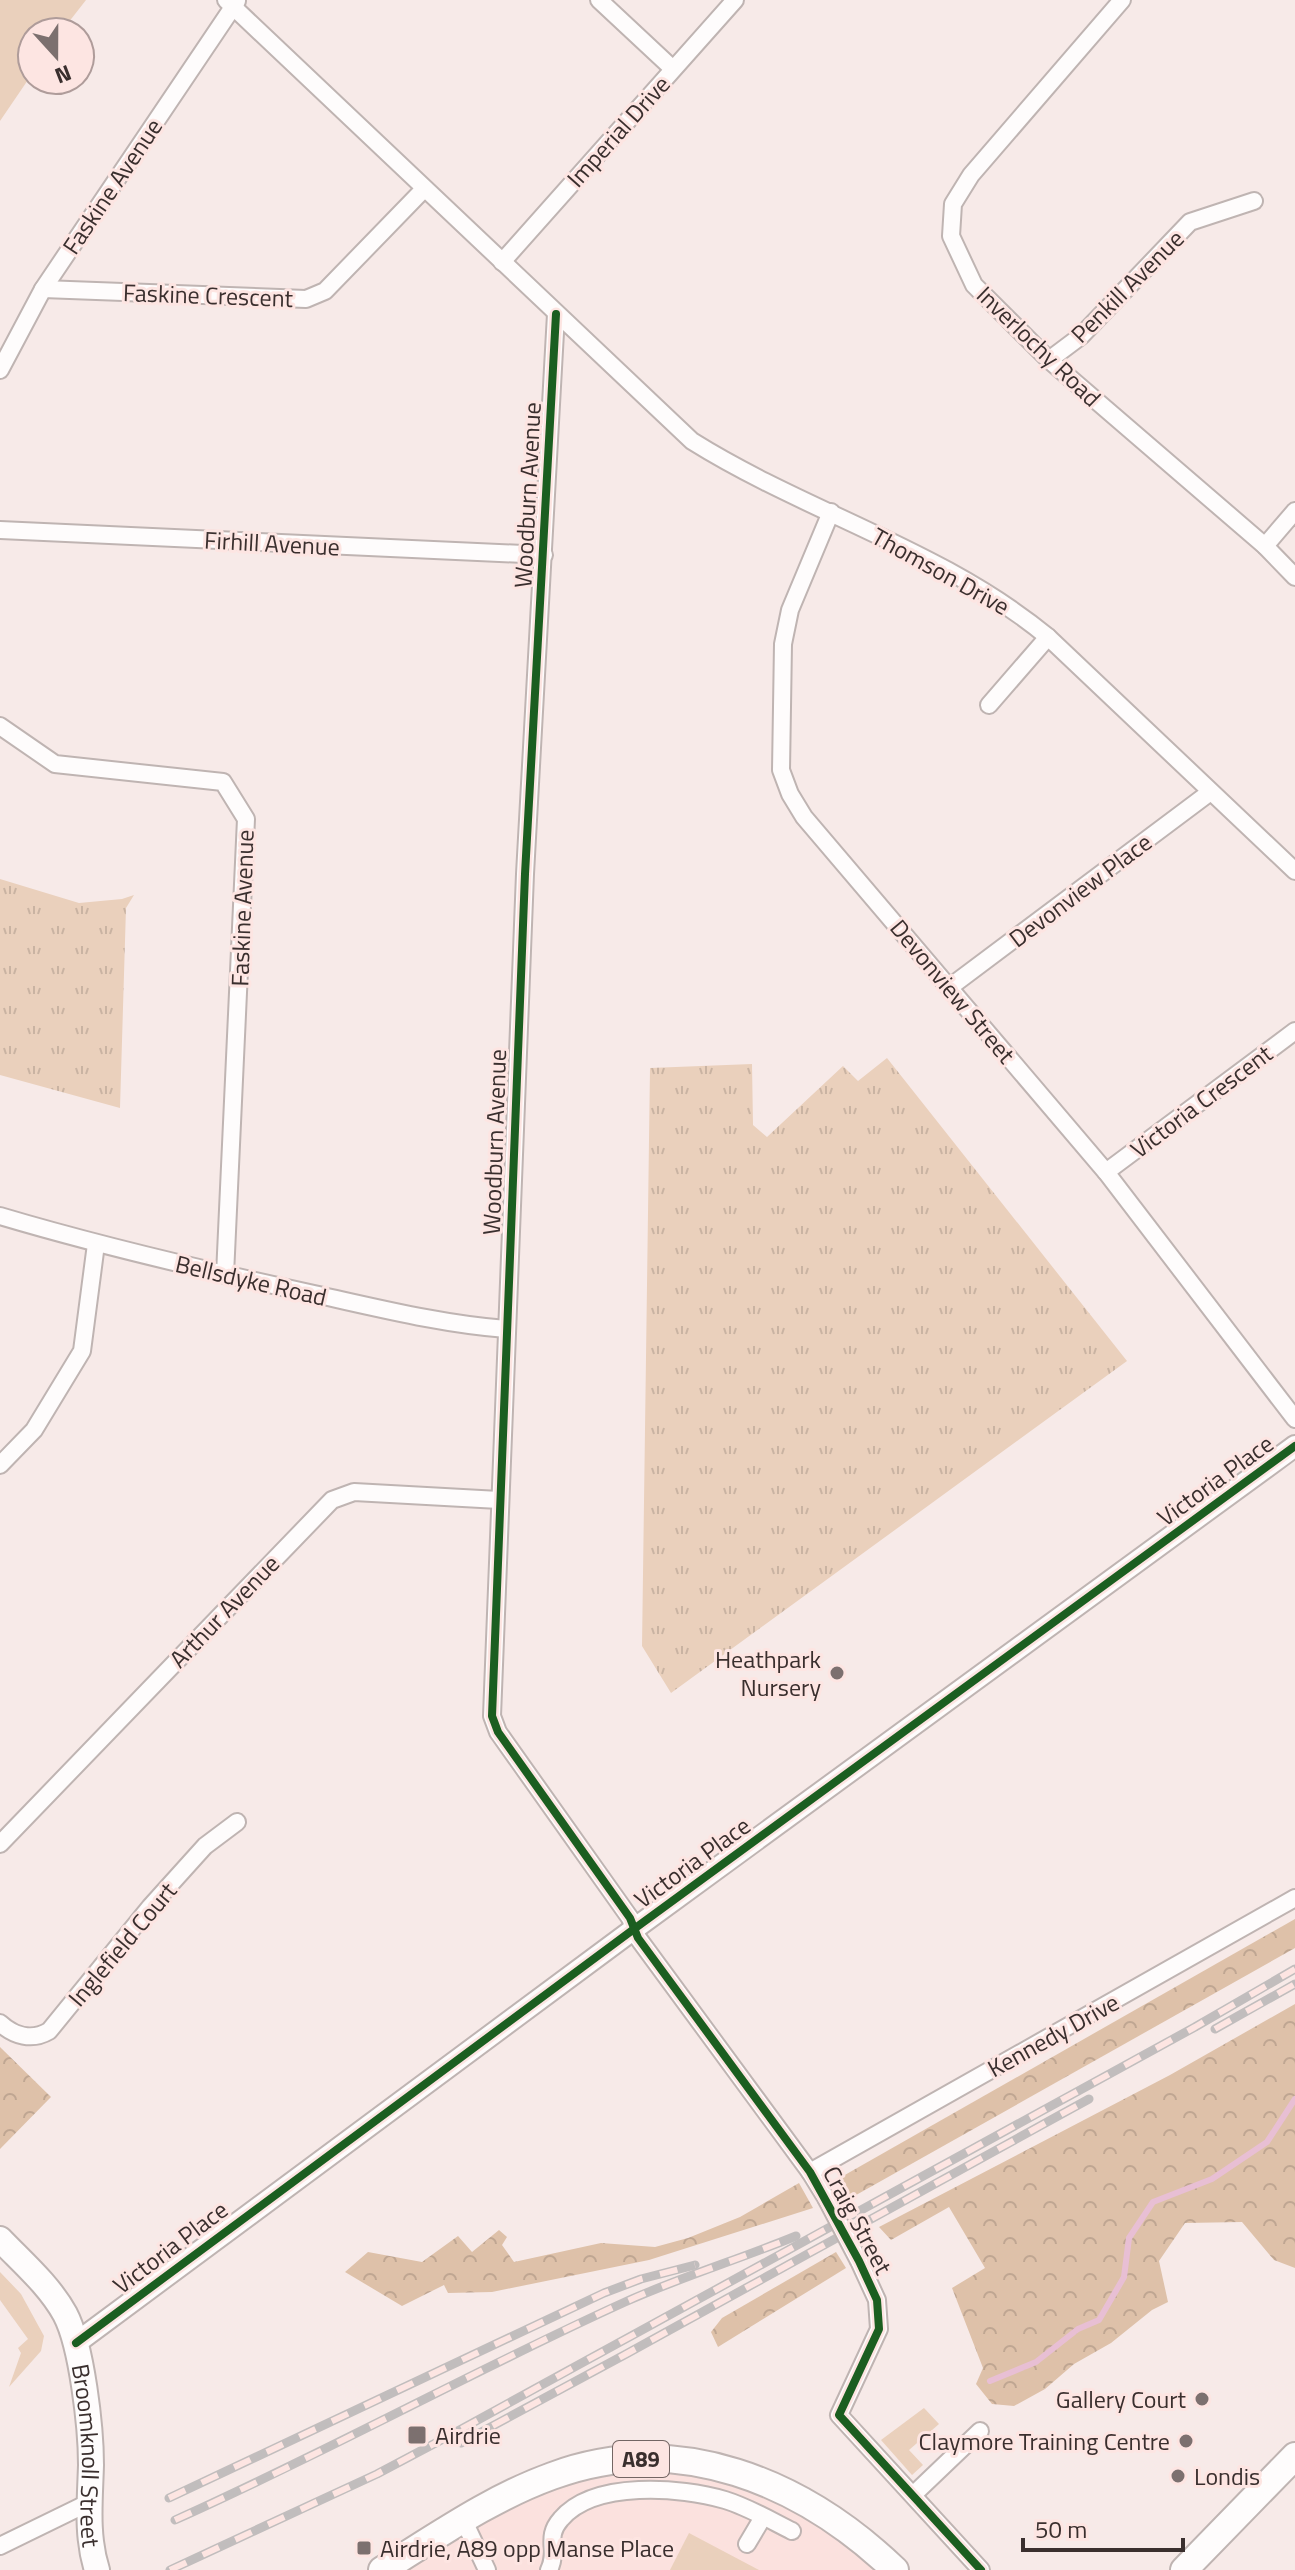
<svg xmlns="http://www.w3.org/2000/svg" width="1295" height="2570" viewBox="0 0 1295 2570" font-family="'Titillium Web',sans-serif">
<style>
.built{fill:#fbe1de}
.grass{fill:#ead0bc}
.forest{fill:url(#forest-crowns)}
.park{fill:url(#park-tufts)}
.lines{fill:none;stroke-linecap:round;stroke-linejoin:round}
.stream{stroke:#e8bfd4;stroke-width:6}
.minor-casing{stroke:#bfb4b2;stroke-width:20}
.tertiary-casing{stroke:#bfb4b2;stroke-width:24}
.secondary-casing{stroke:#bfb4b2;stroke-width:28}
.primary-casing{stroke:#bfb4b2;stroke-width:30}
.minor{stroke:#fefcfc;stroke-width:16}
.tertiary{stroke:#fefcfc;stroke-width:20}
.secondary{stroke:#fefcfc;stroke-width:24}
.primary{stroke:#fefcfc;stroke-width:26}
.rail-casing{stroke:#c1bdbd;stroke-width:9}
.rail{stroke:#fde5e2;stroke-width:6;stroke-dasharray:18;stroke-linecap:butt}
.minor-bridge-casing{stroke:#bfb4b2;stroke-width:20;stroke-linecap:butt}
.minor-bridge{stroke:#fefcfc;stroke-width:16}
.cycleway-casing{stroke:#fde5e2;stroke-width:13}
.cycleway{stroke:#1b5e20;stroke-width:8}
.poi-dot{fill:#7c706f;stroke:#fde5e2;stroke-width:3}
.labels{text-anchor:middle;dominant-baseline:central;stroke-width:6;stroke-linejoin:round;paint-order:stroke}
.shield{fill:#fde5e2;stroke:#746664;stroke-width:2}
.shield-label{font-size:22px;font-weight:bold;fill:#3a2f2e}
.street-label{font-size:24px;fill:#3a2f2e;stroke:#fde5e2}
.poi-label{font-size:24px;fill:#3a2f2e;stroke:#fde5e2;text-anchor:end}
</style>
<defs>
<pattern id="forest-crowns" width="20" height="18" patternUnits="userSpaceOnUse" patternTransform="scale(2)"><rect width="20" height="18" fill="#dec1a9"/><path d="M2 6a3 3 0 1 1 6 0M12 15a3 3 0 1 1 6 0" fill="none" stroke="#bfa692"/></pattern>
<pattern id="park-tufts" width="24" height="20" patternUnits="userSpaceOnUse" patternTransform="scale(2)"><rect width="24" height="20" fill="#ead0bc"/><path d="M3 7l-1-3M5 7V3M7 7l1-3M15 17l-1-3M17 17v-4M19 17l1-3" fill="none" stroke="#c9b3a2"/></pattern>
</defs>
<rect width="100%" height="100%" fill="#f7eae8"/>
<!-- built -->
<path class="built" d="M608,2462L752,2477L893,2570H384L416,2549Z"/>
<!-- grass -->
<g class="grass">
<path d="M0,0H86L61,32H32V74L0,121Z"/>
<path d="M0,2272L21,2294L44,2336L41,2351L9,2387L21,2353L18,2348L28,2339L0,2300Z"/>
<path d="M924,2408L939,2424L909,2450L923,2465L912,2475L881,2440Z"/>
<path d="M689,2533L759,2570H670Z"/>
</g>
<!-- forest -->
<g class="forest">
<path d="M1295,1919V1948L849,2199L836,2180Z"/>
<path d="M1295,2004V2268L1274,2260L1242,2222L1185,2223L1159,2261L1168,2302L1152,2310L1111,2343L1074,2364L1045,2389L1014,2406L992,2404L976,2384L983,2368L952,2288L985,2268L949,2207L891,2240L879,2227L1170,2075Z"/>
<path d="M0,2047L51,2097L0,2149Z"/>
<path d="M799,2183L813,2208L649,2260L492,2292L448,2293L444,2285L402,2306L345,2272L368,2252L422,2262L458,2236L472,2252L499,2230L507,2237L502,2245L514,2262L601,2243L655,2247L688,2238L740,2217Z"/>
<path d="M836,2252L846,2268L718,2347L711,2332L722,2318Z"/>
</g>
<!-- park -->
<g class="park">
<path d="M0,879L79,903L122,899L134,895L126,908L120,1108L0,1075Z"/>
<path d="M887,1058L1127,1361L671,1693L642,1646L650,1068L752,1064L753,1125L767,1137L843,1066L858,1081Z"/>
</g>
<g class="lines">
<!-- stream -->
<path class="stream" d="M990,2381L1036,2362L1078,2329L1099,2320L1124,2277L1129,2238L1153,2202L1212,2179L1267,2142L1295,2099"/>
<defs>
<g id="minor">
<path d="M226,0L692,441C807,513 943,550 1048,637L1295,871"/>
<path d="M599,0L673,69"/>
<path d="M1122,0L971,175L953,204L951,236L974,285L1049,360L1265,546L1295,577"/>
<path d="M502,262L735,0"/>
<path d="M43,289L306,299L325,291L424,189"/>
<path d="M556,314L525,874L492,1716L498,1732L630,1918L638,1938L810,2172L826,2198"/>
<path d="M1049,360L1081,336L1190,222L1254,201"/>
<path d="M0,370L43,289L237,1"/>
<path d="M831,512L790,610L783,644L781,770L790,794L804,817L1106,1172L1295,1419"/>
<path d="M0,530L544,555"/>
<path d="M1265,546L1295,511"/>
<path d="M989,705L1048,637"/>
<path d="M0,726L55,764L223,782L246,819L225,1275"/>
<path d="M950,987L1209,793"/>
<path d="M1106,1172L1295,1031"/>
<path d="M0,1216C104,1247 208,1271 314,1294C378,1308 441,1324 506,1329"/>
<path d="M0,1465L34,1430L82,1351L96,1244"/>
<path d="M0,1844L332,1500L354,1492L499,1500"/>
<path d="M0,2023C14,2036 32,2041 49,2031L150,1907L205,1846L237,1822"/>
<path d="M810,2172L1295,1898"/>
<path d="M859,2261L877,2300L879,2329L839,2415L981,2570"/>
<path d="M913,2495L980,2431"/>
<path d="M463,2519L487,2570"/>
<path d="M747,2544L763,2517"/>
<path d="M0,2546L88,2503"/>
<path d="M549,2570C559,2550 544,2538 561,2519C594,2480 681,2487 725,2500C748,2507 770,2520 792,2531"/>
</g>
<path id="tertiary" d="M76,2343L634,1929L1295,1446"/>
<g id="secondary">
<path id="s1" d="M0,2239C22,2262 49,2285 65,2314C82,2346 91,2428 91,2465C90,2500 86,2536 97,2570"/>
</g>
<g id="primary">
<path d="M382,2570C437,2536 491,2498 552,2476C678,2429 803,2482 895,2570"/>
<path d="M1184,2570L1295,2456"/>
</g>
</defs>
<!-- minor casing -->
<use href="#minor" class="minor-casing"/>
<!-- tertiary casing -->
<use href="#tertiary" class="tertiary-casing"/>
<!-- secondary casing -->
<use href="#secondary" class="secondary-casing"/>
<!-- primary casing -->
<use href="#primary" class="primary-casing"/>
<!-- minor -->
<use href="#minor" class="minor"/>
<!-- tertiary -->
<use href="#tertiary" class="tertiary"/>
<!-- secondary -->
<use href="#secondary" class="secondary"/>
<!-- primary -->
<use href="#primary" class="primary"/>
<defs>
<g id="rail">
<path d="M1215,2029L1295,1984"/>
<path d="M461,2443L628,2353L1089,2099"/>
<path d="M169,2498L604,2293L641,2279L695,2265"/>
<path d="M175,2520C327,2452 473,2371 625,2302C681,2277 740,2259 796,2236"/>
<path d="M170,2570L377,2474L445,2438L1195,2027L1295,1969"/>
</g>
</defs>
<!-- rail casing -->
<use href="#rail" class="rail-casing"/>
<!-- rail -->
<use href="#rail" class="rail"/>
<defs>
<path id="minor-bridge" d="M826,2198L859,2261"/>
</defs>
<!-- minor-bridge casing -->
<use href="#minor-bridge" class="minor-bridge-casing"/>
<!-- minor-bridge -->
<use href="#minor-bridge" class="minor-bridge"/>
<defs>
<g id="cycleway">
<path d="M556,314L525,874L492,1716L498,1732L630,1918L638,1938L810,2172L859,2261L877,2300L879,2329L839,2415L981,2570"/>
<path d="M76,2343L634,1929L1295,1446"/>
</g>
</defs>
<!-- cycleway casing -->
<use href="#cycleway" class="cycleway-casing"/>
<!-- cycleway -->
<use href="#cycleway" class="cycleway"/>
</g>
<!-- markers -->
<g class="poi-dot">
<circle cx="837" cy="1673" r="8"/>
<circle cx="1202" cy="2399" r="8"/>
<rect x="407" y="2425" width="20" height="20" rx="4"/>
<circle cx="1186" cy="2441" r="8"/>
<circle cx="1178" cy="2476" r="8"/>
<rect x="356" y="2540" width="16" height="16" rx="4"/>
</g>
<g class="labels">
<!-- shield labels -->
<rect class="shield" x="613" y="2441" width="56" height="36" rx="6"/>
<g class="shield-label">
<text x="641" y="2459">A89</text>
</g>
<!-- street labels -->
<g class="street-label">
<text transform="translate(618 131) rotate(-48)">Imperial Drive</text>
<text transform="translate(112 186) rotate(-56)">Faskine Avenue</text>
<text transform="translate(1127 286) rotate(-45)">Penkill Avenue</text>
<text transform="translate(208 295) rotate(2)">Faskine Crescent</text>
<text transform="translate(1039 346) rotate(44)">Inverlochy Road</text>
<text transform="translate(527 495) rotate(-87)">Woodburn Avenue</text>
<text transform="translate(272 543) rotate(3)">Firhill Avenue</text>
<text transform="translate(941 571) rotate(29)">Thomson Drive</text>
<text transform="translate(1080 890) rotate(-37)">Devonview Place</text>
<text transform="translate(242 908) rotate(-88)">Faskine Avenue</text>
<text transform="translate(953 991) rotate(50)">Devonview Street</text>
<text transform="translate(1201 1101) rotate(-37)">Victoria Crescent</text>
<text transform="translate(494 1142) rotate(-88)">Woodburn Avenue</text>
<text transform="translate(251 1280) rotate(13)">Bellsdyke Road</text>
<text transform="translate(1215 1480) rotate(-36)">Victoria Place</text>
<text transform="translate(224 1611) rotate(-46)">Arthur Avenue</text>
<text transform="translate(692 1862) rotate(-36)">Victoria Place</text>
<text transform="translate(122 1944) rotate(-50)">Inglefield Court</text>
<text transform="translate(1053 2035) rotate(-29)">Kennedy Drive</text>
<text transform="translate(858 2220) rotate(62)">Craig Street</text>
<text transform="translate(170 2247) rotate(-37)">Victoria Place</text>
<text stroke="none"><textPath href="#s1" startOffset="244">Broomknoll Street</textPath></text>
</g>
<!-- poi labels -->
<g class="poi-label">
<text x="821" y="1659">Heathpark<tspan x="821" dy="28">Nursery</tspan></text>
<text x="1186" y="2399">Gallery Court</text>
<text x="435" y="2435" text-anchor="start">Airdrie</text>
<text x="1170" y="2441">Claymore Training Centre</text>
<text x="1194" y="2476" text-anchor="start">Londis</text>
<text x="380" y="2548" text-anchor="start">Airdrie, A89 opp Manse Place</text>
</g>
</g>
<!-- north arrow -->
<g transform="translate(56 56) rotate(159)"><circle r="38" fill="#fde5e2" stroke="#af9c9a" stroke-width="2"/>
<path d="M0-6L14 30L0 20L-14 30Z" fill="#7c706f"/>
<text y="-12" font-size="22" font-weight="bold" text-anchor="middle" fill="#3a2f2e">N</text>
</g>
<!-- scale -->
<path d="M1023 2538v12h160v-12" fill="none" stroke="#3a2f2e" stroke-width="4"/>
<text x="1035" y="2538" font-size="24" fill="#3a2f2e" stroke="#fde5e2" stroke-width="6" paint-order="stroke">50 m</text>
</svg>
